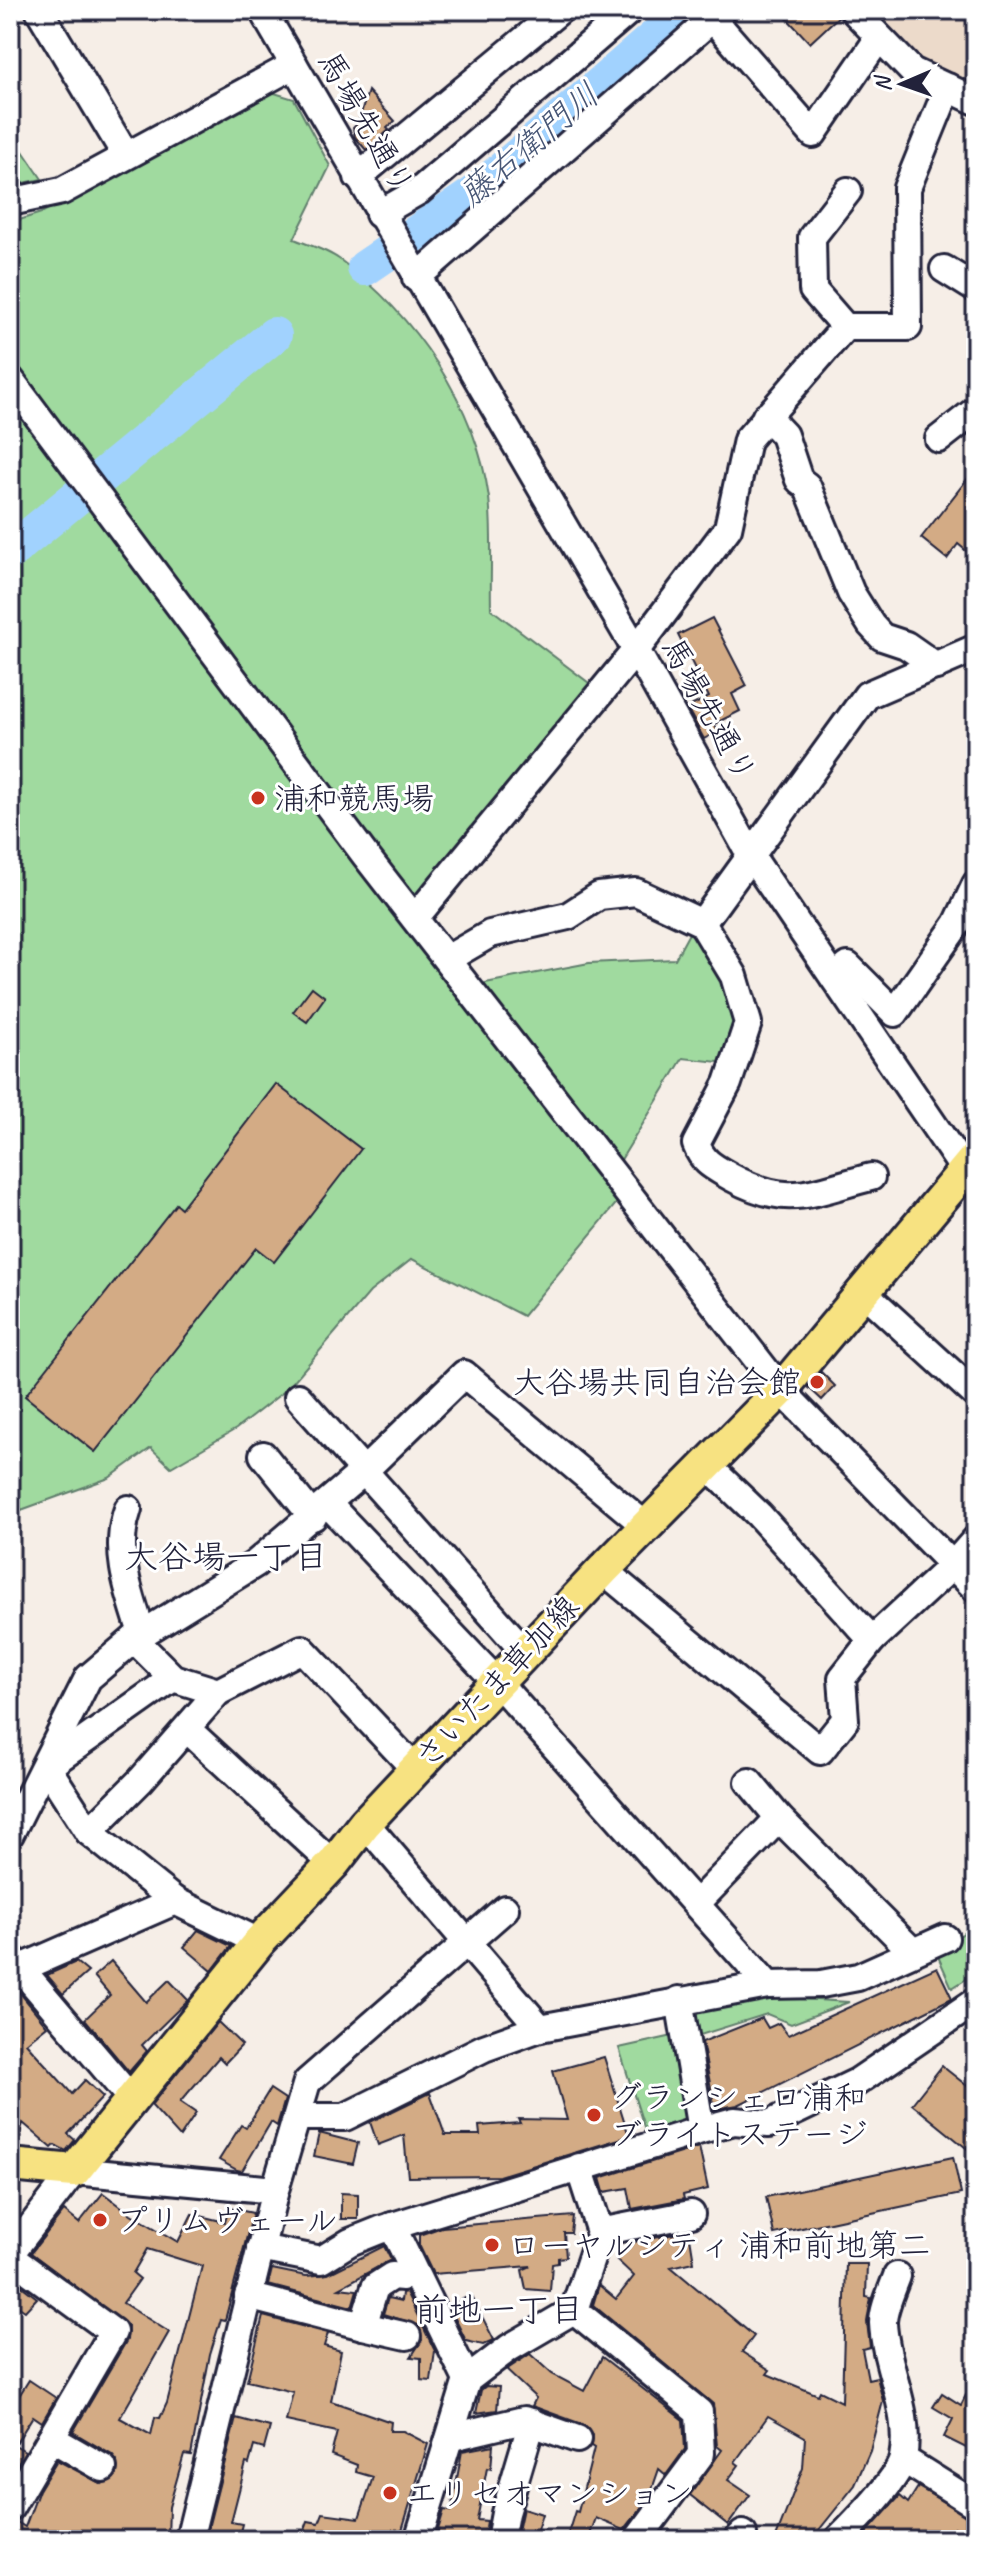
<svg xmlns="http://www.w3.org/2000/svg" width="986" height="2550" viewBox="0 0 986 2550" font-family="Caveat,'Klee One',sans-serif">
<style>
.built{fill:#ecdaca}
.green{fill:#a0da9f;stroke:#617e6d;stroke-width:2}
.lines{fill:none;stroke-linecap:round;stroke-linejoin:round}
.river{stroke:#a1d2fe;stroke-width:36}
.building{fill:#d3ab85;stroke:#22223b;stroke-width:2;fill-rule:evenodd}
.minor-casing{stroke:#22223b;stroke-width:32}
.major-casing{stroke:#22223b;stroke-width:38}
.minor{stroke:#fff;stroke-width:26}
.major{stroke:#f7e281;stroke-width:32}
.poi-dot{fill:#c8321e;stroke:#fff;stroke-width:3}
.labels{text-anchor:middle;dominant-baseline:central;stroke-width:6;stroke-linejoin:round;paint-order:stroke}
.street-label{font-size:32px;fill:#22223b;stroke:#fff}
.poi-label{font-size:32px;fill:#22223b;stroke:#fff;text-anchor:start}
.water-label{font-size:34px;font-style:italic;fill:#485776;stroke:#fff}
.neighbourhood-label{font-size:34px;fill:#22223b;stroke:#fff}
</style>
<rect width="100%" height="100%" fill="#f6eee7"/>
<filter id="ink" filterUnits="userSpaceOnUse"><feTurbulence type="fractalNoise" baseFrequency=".0125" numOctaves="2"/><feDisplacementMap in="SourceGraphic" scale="16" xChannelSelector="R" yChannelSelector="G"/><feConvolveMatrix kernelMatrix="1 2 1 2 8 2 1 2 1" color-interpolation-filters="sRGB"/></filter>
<g filter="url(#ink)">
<!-- built -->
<path class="built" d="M866,10H976V93L915,63Z"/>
<!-- green -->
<g class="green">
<path d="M268,91L294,99L330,166L294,239C309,245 327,250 339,259C415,315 476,404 489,498C493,534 490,573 491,609L597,689L416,907L454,989L589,963L675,959L693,926L721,971L739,1018L727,1063L683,1058L608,1181L620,1199L523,1316L412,1259L370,1292L287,1389L236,1429L171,1467L151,1448L109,1478L10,1514V223L41,213Z"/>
<path d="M10,132L42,179L10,186Z"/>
<path d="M976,1923V1973L952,1988L937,1954Z"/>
<path d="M768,1997L849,2002L791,2024L767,2014L697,2036L691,2006Z"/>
<path d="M673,2036L690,2121L646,2133L619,2048Z"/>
</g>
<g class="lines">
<!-- river -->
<g class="river">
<path d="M365,268L474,194L686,10"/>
<path d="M10,552L274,335"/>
</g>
</g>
<!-- building -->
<g class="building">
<path d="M779,10H837L839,16L810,43Z"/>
<path d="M368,91L395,121L387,128L389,130L366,150L355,137L353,128L358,123Z"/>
<path d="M976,468V559L958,544L947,559L921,538Z"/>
<path d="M712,618L747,686L732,694L740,711L714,724L718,731L704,739L687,708L709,697L678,635Z"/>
<path d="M312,987L325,997L307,1022L293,1012Z"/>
<path d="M276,1084L361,1149L274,1262L256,1248L95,1452L25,1396L176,1204L181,1208Z"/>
<path d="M821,1372L835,1386L822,1400L808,1387Z"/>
<path d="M198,1930L231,1946L212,1971L184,1947Z"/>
<path d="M111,1961L146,2002L169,1980L188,2000L142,2045L147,2051L129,2072L85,2019L110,1995L94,1976Z"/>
<path d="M76,1962L88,1972L63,1994L47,1975Z"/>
<path d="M937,1967L952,1998L738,2105L715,2109L702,2042L762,2018L768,2028L779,2023L788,2035Z"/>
<path d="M16,1988L47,2026L26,2043L72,2094L85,2080L103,2097L68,2134L75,2140L66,2151L55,2145L52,2148L23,2123L17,2147L10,2146V1989Z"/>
<path d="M218,2022L242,2045L225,2063L219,2057L180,2102L196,2113L180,2137L151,2105Z"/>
<path d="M604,2057L629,2136L499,2176L408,2177L404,2135L378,2145L370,2122L430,2093L445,2135H480L479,2126L520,2123L518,2119L567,2120L553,2071Z"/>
<path d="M942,2066L976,2093V2156L912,2104Z"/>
<path d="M270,2089L285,2099L277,2126L271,2122L242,2171L237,2170L219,2160L241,2125L246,2128Z"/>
<path d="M319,2133L358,2143L353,2164L314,2156Z"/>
<path d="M699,2147L708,2189L683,2195L684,2199L632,2209L628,2188L604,2192L600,2178Z"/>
<path d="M953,2157L961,2194L774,2234L766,2197Z"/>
<path d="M103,2193L131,2214L178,2242L192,2214L225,2222L229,2208L253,2213L225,2320L221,2319L210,2354L191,2455L184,2454L169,2507L168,2540H10V2524L17,2522L25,2527L39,2490L57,2460L102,2484L117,2475V2461L112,2455L73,2432L127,2340L128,2326L31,2253L64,2211L79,2223ZM147,2249L202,2266L167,2403L160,2418L155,2417L151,2435L120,2418L169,2332L123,2303L140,2279L133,2273Z"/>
<path d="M341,2193L358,2194V2219H341Z"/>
<path d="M573,2216L571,2233H564L566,2257L558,2258V2263L552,2264L550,2291L526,2289L522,2270L531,2266L433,2274L419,2245V2235L442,2227Z"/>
<path d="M689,2231L694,2262L671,2267L754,2336L742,2352L770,2370L767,2374L818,2395L820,2391L842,2402L846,2264H867L866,2297L871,2298L867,2322L870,2347L862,2349L868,2379L877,2377L883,2401L870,2451L855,2485L811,2540H775L803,2468L805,2437L768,2416L735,2462L739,2465L728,2480L750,2495L728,2525L690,2495L722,2450L717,2446L713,2404L593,2305L599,2285L616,2299L634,2276L617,2260L634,2242Z"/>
<path d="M384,2246L391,2260L339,2288L357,2290L352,2307L268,2285L272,2269L306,2276L328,2274Z"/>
<path d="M10,2277L37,2298L25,2311L10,2301Z"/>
<path d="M406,2292L435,2351L431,2381L421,2380V2358L411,2357L422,2340L418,2325L383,2314L388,2298L401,2301L402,2293Z"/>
<path d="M471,2295L494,2340L483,2345L466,2341L449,2306Z"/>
<path d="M263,2316L328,2333L324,2346L341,2351L331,2401L391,2422L390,2431H403L428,2444L399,2540H301L308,2521L319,2523L323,2513L359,2518L373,2477L356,2472L357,2465L331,2455L337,2432L286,2421L293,2392L247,2381Z"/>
<path d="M530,2354L552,2374L584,2391L602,2357L683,2420L685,2449L666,2475L659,2469L649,2498L624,2530L596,2518L588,2540H566L575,2511L578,2512L594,2448L591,2446L592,2435L582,2424L532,2406L536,2398L506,2370Z"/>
<path d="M976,2375V2453L944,2437L953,2419L933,2407L942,2393L961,2405Z"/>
<path d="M29,2380L56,2398L42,2422L33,2416L15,2445L25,2451L15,2468L10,2465V2410Z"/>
<path d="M486,2386L499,2387L497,2410L476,2413L481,2390Z"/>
<path d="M236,2418L270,2427L264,2449L254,2446L249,2464L246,2463L231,2522L242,2524L238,2540H205Z"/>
<path d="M493,2445L491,2469L487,2468L477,2520L487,2521L484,2540H435L444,2510L451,2511L462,2451Z"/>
<path d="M918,2487L976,2521V2539L954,2527L946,2540H860L900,2496L908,2503Z"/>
<path d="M523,2508L542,2514L537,2530L546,2532L545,2540H516Z"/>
</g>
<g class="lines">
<defs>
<g id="minor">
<path d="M39,10L125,154"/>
<path d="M262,10L636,650L751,856L965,1171L976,1181"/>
<path d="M853,10L912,71L976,101"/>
<path d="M712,18L813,134L878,39"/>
<path d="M358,177L560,10"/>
<path d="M848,191L812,237L813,290L845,327H908L907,188L948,87"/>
<path d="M10,202L62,191L294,65"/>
<path d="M379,214L419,191L630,10"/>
<path d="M944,269L976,289"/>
<path d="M416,278L722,10"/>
<path d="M10,379L365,855L781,1390L976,1589"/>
<path d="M766,416L784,435L799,480L807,486L851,593L871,625L882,637L906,645L936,666"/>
<path d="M939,439L976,410"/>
<path d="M415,918L636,650L728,528L747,440L845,327"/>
<path d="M702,923L867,695L976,648"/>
<path d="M447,959L490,934L568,916L599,896L636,892L702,923L734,976L748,1023L728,1083L696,1144C703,1163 714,1167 731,1177C789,1209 811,1192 871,1177"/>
<path d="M834,978L848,966L895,1013L957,924L976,884"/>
<path d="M861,1290L976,1395"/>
<path d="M298,1397L525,1652"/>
<path d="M263,1455L313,1517"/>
<path d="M707,1465L759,1515L872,1640L953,1565L976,1539"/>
<path d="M128,1509C113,1550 129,1593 142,1633"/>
<path d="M603,1570L820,1751L845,1720L842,1678L872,1640"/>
<path d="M173,1678L47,1767L89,1832L175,1901"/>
<path d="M187,1729L333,1864"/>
<path d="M415,1769L302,1649L218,1692L173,1678L134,1639L255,1564L363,1472L464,1374L647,1527"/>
<path d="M749,1782L779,1818L912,1951"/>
<path d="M365,1823L540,2028"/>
<path d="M89,1832L141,1780L218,1692"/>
<path d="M10,1834L88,1678L134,1639"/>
<path d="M697,1903L779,1818"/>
<path d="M10,1956L133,2101"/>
<path d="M10,1973L175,1901L259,1942"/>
<path d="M768,1985L821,1984L858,1977L945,1938"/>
<path d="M679,2000L701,2130"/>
<path d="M298,2117H345L484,2048L540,2028L768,1985L498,1683L328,1504"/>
<path d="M275,2190L307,2082L505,1909"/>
<path d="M392,2226L467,2380"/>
<path d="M600,2232L691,2214"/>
<path d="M260,2248L321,2260L350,2242L380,2230L701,2130L734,2121L769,2124L857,2082L976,2001"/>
<path d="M10,2254L74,2171L275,2190L189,2540"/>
<path d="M10,2257L113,2332L10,2508"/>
<path d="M248,2296L363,2326L375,2287L392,2276L403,2277"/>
<path d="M574,2310L699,2412L701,2454L637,2540"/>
<path d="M363,2326L407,2336"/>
<path d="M452,2437L524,2420L577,2439"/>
<path d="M51,2438L103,2468"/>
<path d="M903,2459L976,2505"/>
<path d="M418,2540L467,2380L509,2348L574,2310L600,2232L579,2167"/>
<path d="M500,2540L505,2513L532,2422"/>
<path d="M737,2540L743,2534"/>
<path d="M838,2540C854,2524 899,2478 903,2458C912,2412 885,2368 883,2323C883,2309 892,2290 897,2276"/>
</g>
<path id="major" d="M10,2165L74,2171L259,1942L333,1864L365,1823L603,1570L781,1390L976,1157"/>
</defs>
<!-- minor casing -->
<use href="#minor" class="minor-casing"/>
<!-- major casing -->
<use href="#major" class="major-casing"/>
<!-- minor -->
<use href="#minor" class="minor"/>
<!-- major -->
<use href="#major" class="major"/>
</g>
</g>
<!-- markers -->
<g class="poi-dot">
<circle cx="258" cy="798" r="8"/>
<circle cx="817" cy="1382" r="8"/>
<circle cx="594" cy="2115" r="8"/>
<circle cx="100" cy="2220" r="8"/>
<circle cx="492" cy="2245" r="8"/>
<circle cx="390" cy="2493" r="8"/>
</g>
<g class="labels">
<!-- street labels -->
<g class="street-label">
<text transform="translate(366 123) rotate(60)">馬場先通り</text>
<text transform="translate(709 710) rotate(61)">馬場先通り</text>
<text transform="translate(497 1682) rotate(-47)">さいたま草加線</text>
</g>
<!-- poi labels -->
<g class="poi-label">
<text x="274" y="798">浦和競馬場</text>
<text x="801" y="1382" text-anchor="end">大谷場共同自治会館</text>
<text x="610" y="2097">グランシェロ浦和<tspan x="610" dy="37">ブライトステージ</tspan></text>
<text x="116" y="2220">プリムヴェール</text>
<text x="508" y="2245">ローヤルシティ 浦和前地第二</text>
<text x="406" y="2493">エリセオマンション</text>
</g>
<!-- water labels -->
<g class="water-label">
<text transform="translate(529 144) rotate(-40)">藤右衛門川</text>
</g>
<!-- neighbourhood labels -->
<g class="neighbourhood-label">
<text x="226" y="1556">大谷場一丁目</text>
<text x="499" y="2309">前地一丁目</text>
</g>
</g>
<!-- margin -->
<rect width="986" height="2550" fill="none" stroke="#fff" stroke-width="40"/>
<rect x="20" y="20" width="946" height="2510" fill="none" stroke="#22223b" stroke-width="3" filter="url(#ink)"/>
<!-- north arrow -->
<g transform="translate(902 84) rotate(268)" stroke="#ffffff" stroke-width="6" paint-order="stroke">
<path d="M0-6L14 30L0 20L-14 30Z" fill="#22223b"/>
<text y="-12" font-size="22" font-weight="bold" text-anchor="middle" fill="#22223b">N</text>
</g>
</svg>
